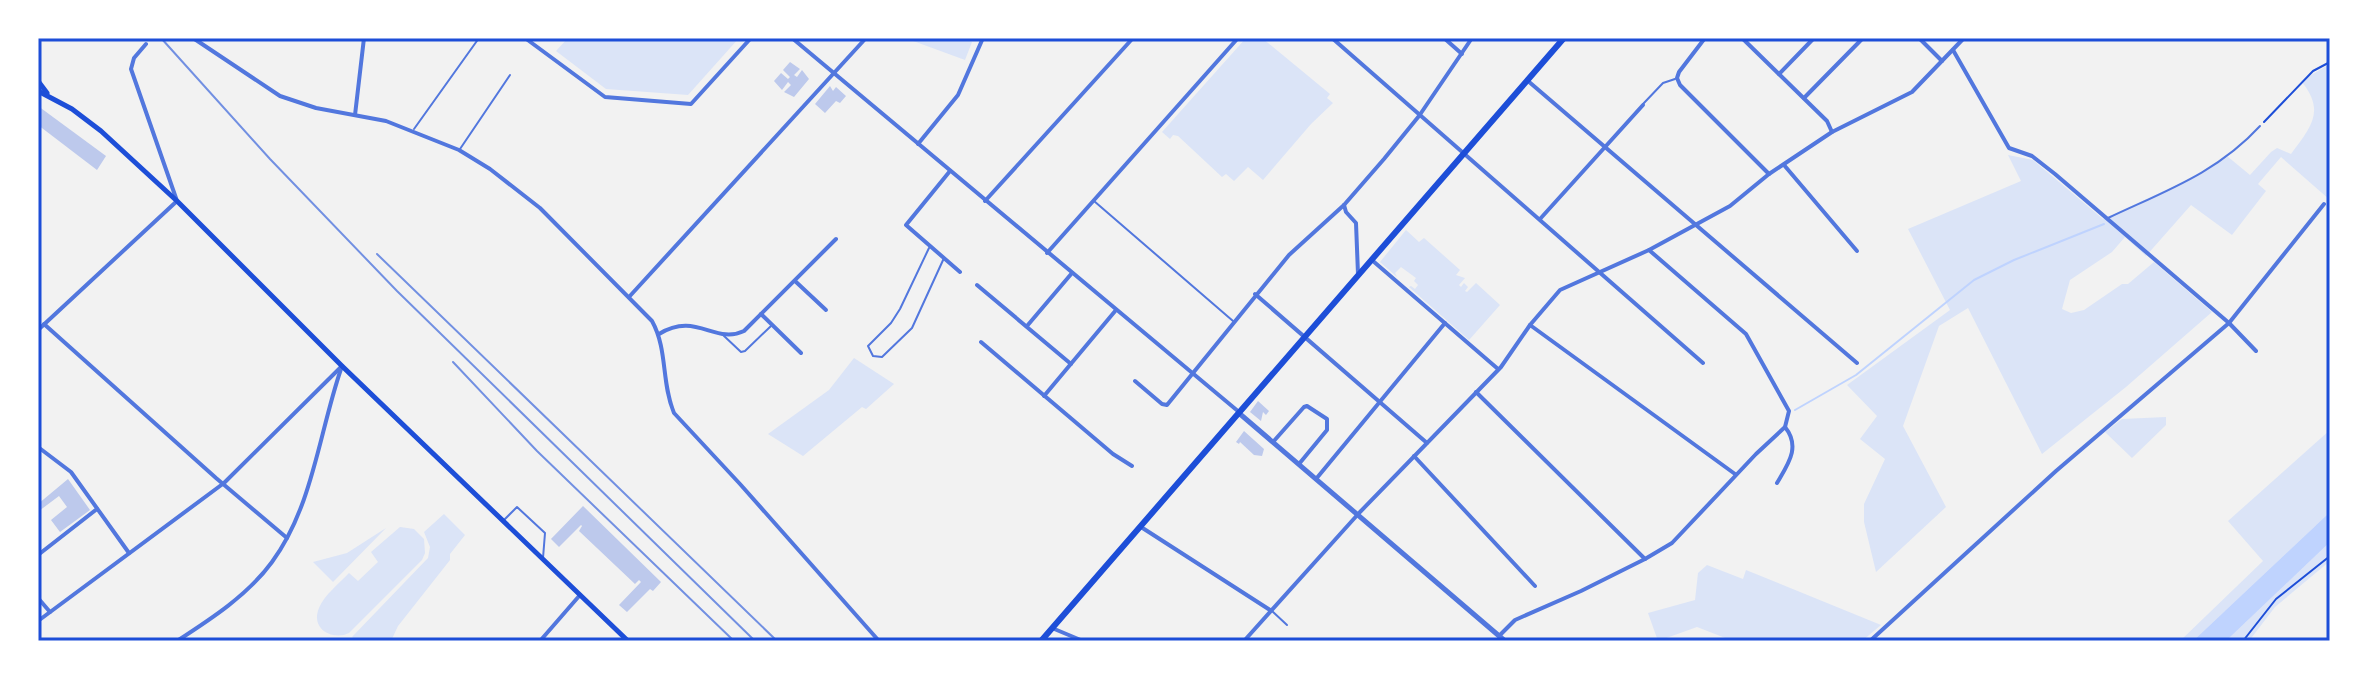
<svg xmlns="http://www.w3.org/2000/svg" width="2368" height="679" viewBox="0 0 2368 679" font-family="Arial,sans-serif">
<style>
.green{fill:#dbe4f7}
.water{fill:#bfd3fe}
.lines{fill:none;stroke-linecap:round;stroke-linejoin:round}
.stream{stroke:#bfd3fe;stroke-width:2}
.building{fill:#bdc9ec}
.path{stroke:#1d4ed8;stroke-width:2}
.service{stroke:#5277de;stroke-width:2}
.minor{stroke:#5277de;stroke-width:4}
.tertiary{stroke:#5277de;stroke-width:5}
.secondary{stroke:#1d4ed8;stroke-width:5}
.primary{stroke:#1d4ed8;stroke-width:6}
.rail{stroke:#7290e2;stroke-width:2}
.neatline{fill:none;stroke:#1d4ed8;stroke-width:3}
</style>
<rect width="100%" height="100%" fill="#f2f2f2"/>
<!-- green -->
<g class="green">
<path d="M568,38H739L688,95L606,89L556,51Z"/>
<path d="M905,38H962L972,42L965,60Z"/>
<path d="M1246,38H1262L1330,94L1327,98L1333,103L1311,124L1263,180L1248,167L1234,181L1226,174L1222,177L1178,136L1173,135L1170,139L1162,132Z"/>
<path d="M2330,64V200L2281,157L2258,184L2266,191L2232,235L2191,205L2146,256L2125,237L2112,252L2070,280L2062,309L2071,313L2084,310L2122,284H2128L2154,262L2212,312L2126,387L2042,454L1968,308L1939,326L1903,426L1946,507L1876,572L1864,522V504L1885,459L1860,439L1877,416L1847,385L1950,310L1908,229L2021,181L2008,155L2033,160L2103,219L2203,173L2227,156L2250,175L2271,152L2277,148L2291,154C2311,127 2326,111 2301,81Z"/>
<path d="M1406,230L1419,242L1424,238L1460,270L1456,275L1465,278L1459,285L1461,287L1464,283L1468,287L1465,291L1467,292L1476,283L1500,305L1469,340L1409,287L1411,286L1415,289L1418,285L1414,281L1416,278L1401,267L1395,273L1397,277L1380,262Z"/>
<path d="M854,358L894,384L866,409L862,407L803,456L768,434L829,390Z"/>
<path d="M2166,417V425L2132,458L2105,432L2122,419Z"/>
<path d="M2330,430V512L2193,641H2180L2263,561L2228,521Z"/>
<path d="M444,514L465,535L450,554V560L398,626L391,641H356L352,637L428,558L430,547L424,532Z"/>
<path d="M400,527L414,529L424,539L425,553L422,560L349,633C333,641 310,629 319,608C324,595 340,583 349,573L358,581L378,562L371,552Z"/>
<path d="M386,528L333,582L313,562L347,553Z"/>
<path d="M2330,542V561L2275,607L2249,641H2226Z"/>
<path d="M1707,565L1743,579L1746,570L1881,625L1862,641H1733L1697,627L1658,641L1648,613L1695,600L1698,573Z"/>
</g>
<!-- water -->
<path class="water" d="M2330,512V542L2226,641H2193Z"/>
<g class="lines">
<!-- stream -->
<path class="stream" d="M1795,410L1856,375L1974,280L2014,260L2104,224"/>
</g>
<!-- building -->
<g class="building">
<path d="M790,62L800,69L794,75L797,77L802,70L809,79L794,97L784,92L791,85L788,82L782,90L774,81L781,73L788,79L790,77L783,70Z"/>
<path d="M830,86L833,91L836,87L846,96L840,103L836,101L825,113L815,104Z"/>
<path d="M38,106L106,156L97,170L38,125Z"/>
<path d="M1258,401L1269,411L1266,415L1263,412L1261,421L1250,412Z"/>
<path d="M1244,431L1264,449L1262,456L1254,455L1240,442L1239,444L1236,442Z"/>
<path d="M68,479L90,510L60,532L51,520L67,507L59,496L39,511L38,504Z"/>
<path d="M583,506L661,582L653,591L650,589L627,612L619,605L641,582L639,580L635,584L579,531L582,526L581,525L559,547L551,539Z"/>
</g>
<g class="lines">
<!-- path -->
<g class="path">
<path d="M2264,122L2313,71L2330,62"/>
<path d="M2243,641L2276,599L2330,556"/>
</g>
<!-- service -->
<g class="service">
<path d="M1643,104L1663,83L1675,79"/>
<path d="M414,129L479,38"/>
<path d="M460,149L510,75"/>
<path d="M1094,201L1233,321"/>
<path d="M2108,218C2165,191 2217,173 2260,126"/>
<path d="M929,248L900,309L891,323L868,346L873,356L882,357L912,328L944,258"/>
<path d="M723,335L741,352L745,351L771,326"/>
<path d="M504,520L517,507L545,533L543,558"/>
<path d="M1272,611L1287,625"/>
</g>
<!-- minor -->
<g class="minor">
<path d="M193,38L280,96L316,108L386,121L459,150L490,169L540,208L652,321C668,350 661,382 674,413L740,484L879,641"/>
<path d="M525,38L605,97L691,104L751,38"/>
<path d="M792,38L1239,412"/>
<path d="M1332,38L1703,363"/>
<path d="M1444,38L1462,54"/>
<path d="M1705,38L1679,72L1677,78L1680,85L1769,174"/>
<path d="M1742,38L1827,121L1832,132"/>
<path d="M1919,38L1942,61"/>
<path d="M1953,50L2009,148L2032,156L2055,174L2229,323L2256,351"/>
<path d="M1779,74L1814,38"/>
<path d="M1528,81L1857,363"/>
<path d="M1804,98L1863,38"/>
<path d="M355,115L364,38"/>
<path d="M918,144L958,95L983,38"/>
<path d="M1784,165L1857,251"/>
<path d="M950,171L906,225L960,272"/>
<path d="M985,201L1133,38"/>
<path d="M1344,205L1346,212L1356,223L1358,274"/>
<path d="M1540,219L1643,105"/>
<path d="M1047,253L1238,38"/>
<path d="M1373,261L1498,369"/>
<path d="M795,281L826,310"/>
<path d="M977,285L1071,364"/>
<path d="M1255,294L1427,443"/>
<path d="M629,297L866,38"/>
<path d="M761,314L801,353"/>
<path d="M44,324L216,478L287,538"/>
<path d="M1530,325L1735,474"/>
<path d="M1027,326L1072,273"/>
<path d="M38,330L177,201L131,69L134,58L146,44"/>
<path d="M659,334C696,311 715,345 744,331L836,239"/>
<path d="M981,342L1113,454L1132,466"/>
<path d="M1135,381L1162,404L1167,405L1289,255L1344,205L1384,159L1419,116L1472,38"/>
<path d="M1476,392L1645,559"/>
<path d="M1044,396L1116,310"/>
<path d="M1273,442L1304,407L1307,406L1327,419V430L1299,464"/>
<path d="M38,447L71,472L129,553"/>
<path d="M1414,456L1535,586"/>
<path d="M1316,479L1445,323"/>
<path d="M1777,483C1788,464 1801,447 1785,427"/>
<path d="M1141,527L1270,610"/>
<path d="M38,555L97,509"/>
<path d="M38,598L50,612"/>
<path d="M38,621L224,483L342,366"/>
<path d="M1052,628L1083,641"/>
<path d="M1499,636L1515,620L1581,591L1645,559L1672,543L1756,454L1785,427L1789,411L1746,334L1649,250"/>
<path d="M177,641C211,619 248,595 272,562C313,506 319,433 341,369"/>
<path d="M540,641L580,595"/>
<path d="M1244,641L1360,512L1501,367L1530,325L1560,290L1649,250L1730,206L1769,174L1832,132L1912,92L1964,38"/>
<path d="M1870,641L2056,471L2229,323L2324,204"/>
</g>
<!-- tertiary -->
<path class="tertiary" d="M1240,414L1505,641"/>
<!-- secondary -->
<g class="secondary">
<path d="M38,81L47,93"/>
<path d="M38,91L72,109L101,131L177,201L342,366L628,641"/>
</g>
<!-- primary -->
<path class="primary" d="M1041,641L1564,38"/>
<!-- rail -->
<g class="rail">
<path d="M161,38L270,159L397,291L755,641"/>
<path d="M377,254L777,641"/>
<path d="M453,362L537,451L734,641"/>
</g>
</g>
<!-- border -->
<rect width="2368" height="679" fill="none" stroke="#ffffff" stroke-width="80"/>
<rect x="40" y="40" width="2288" height="599" class="neatline"/>
</svg>
